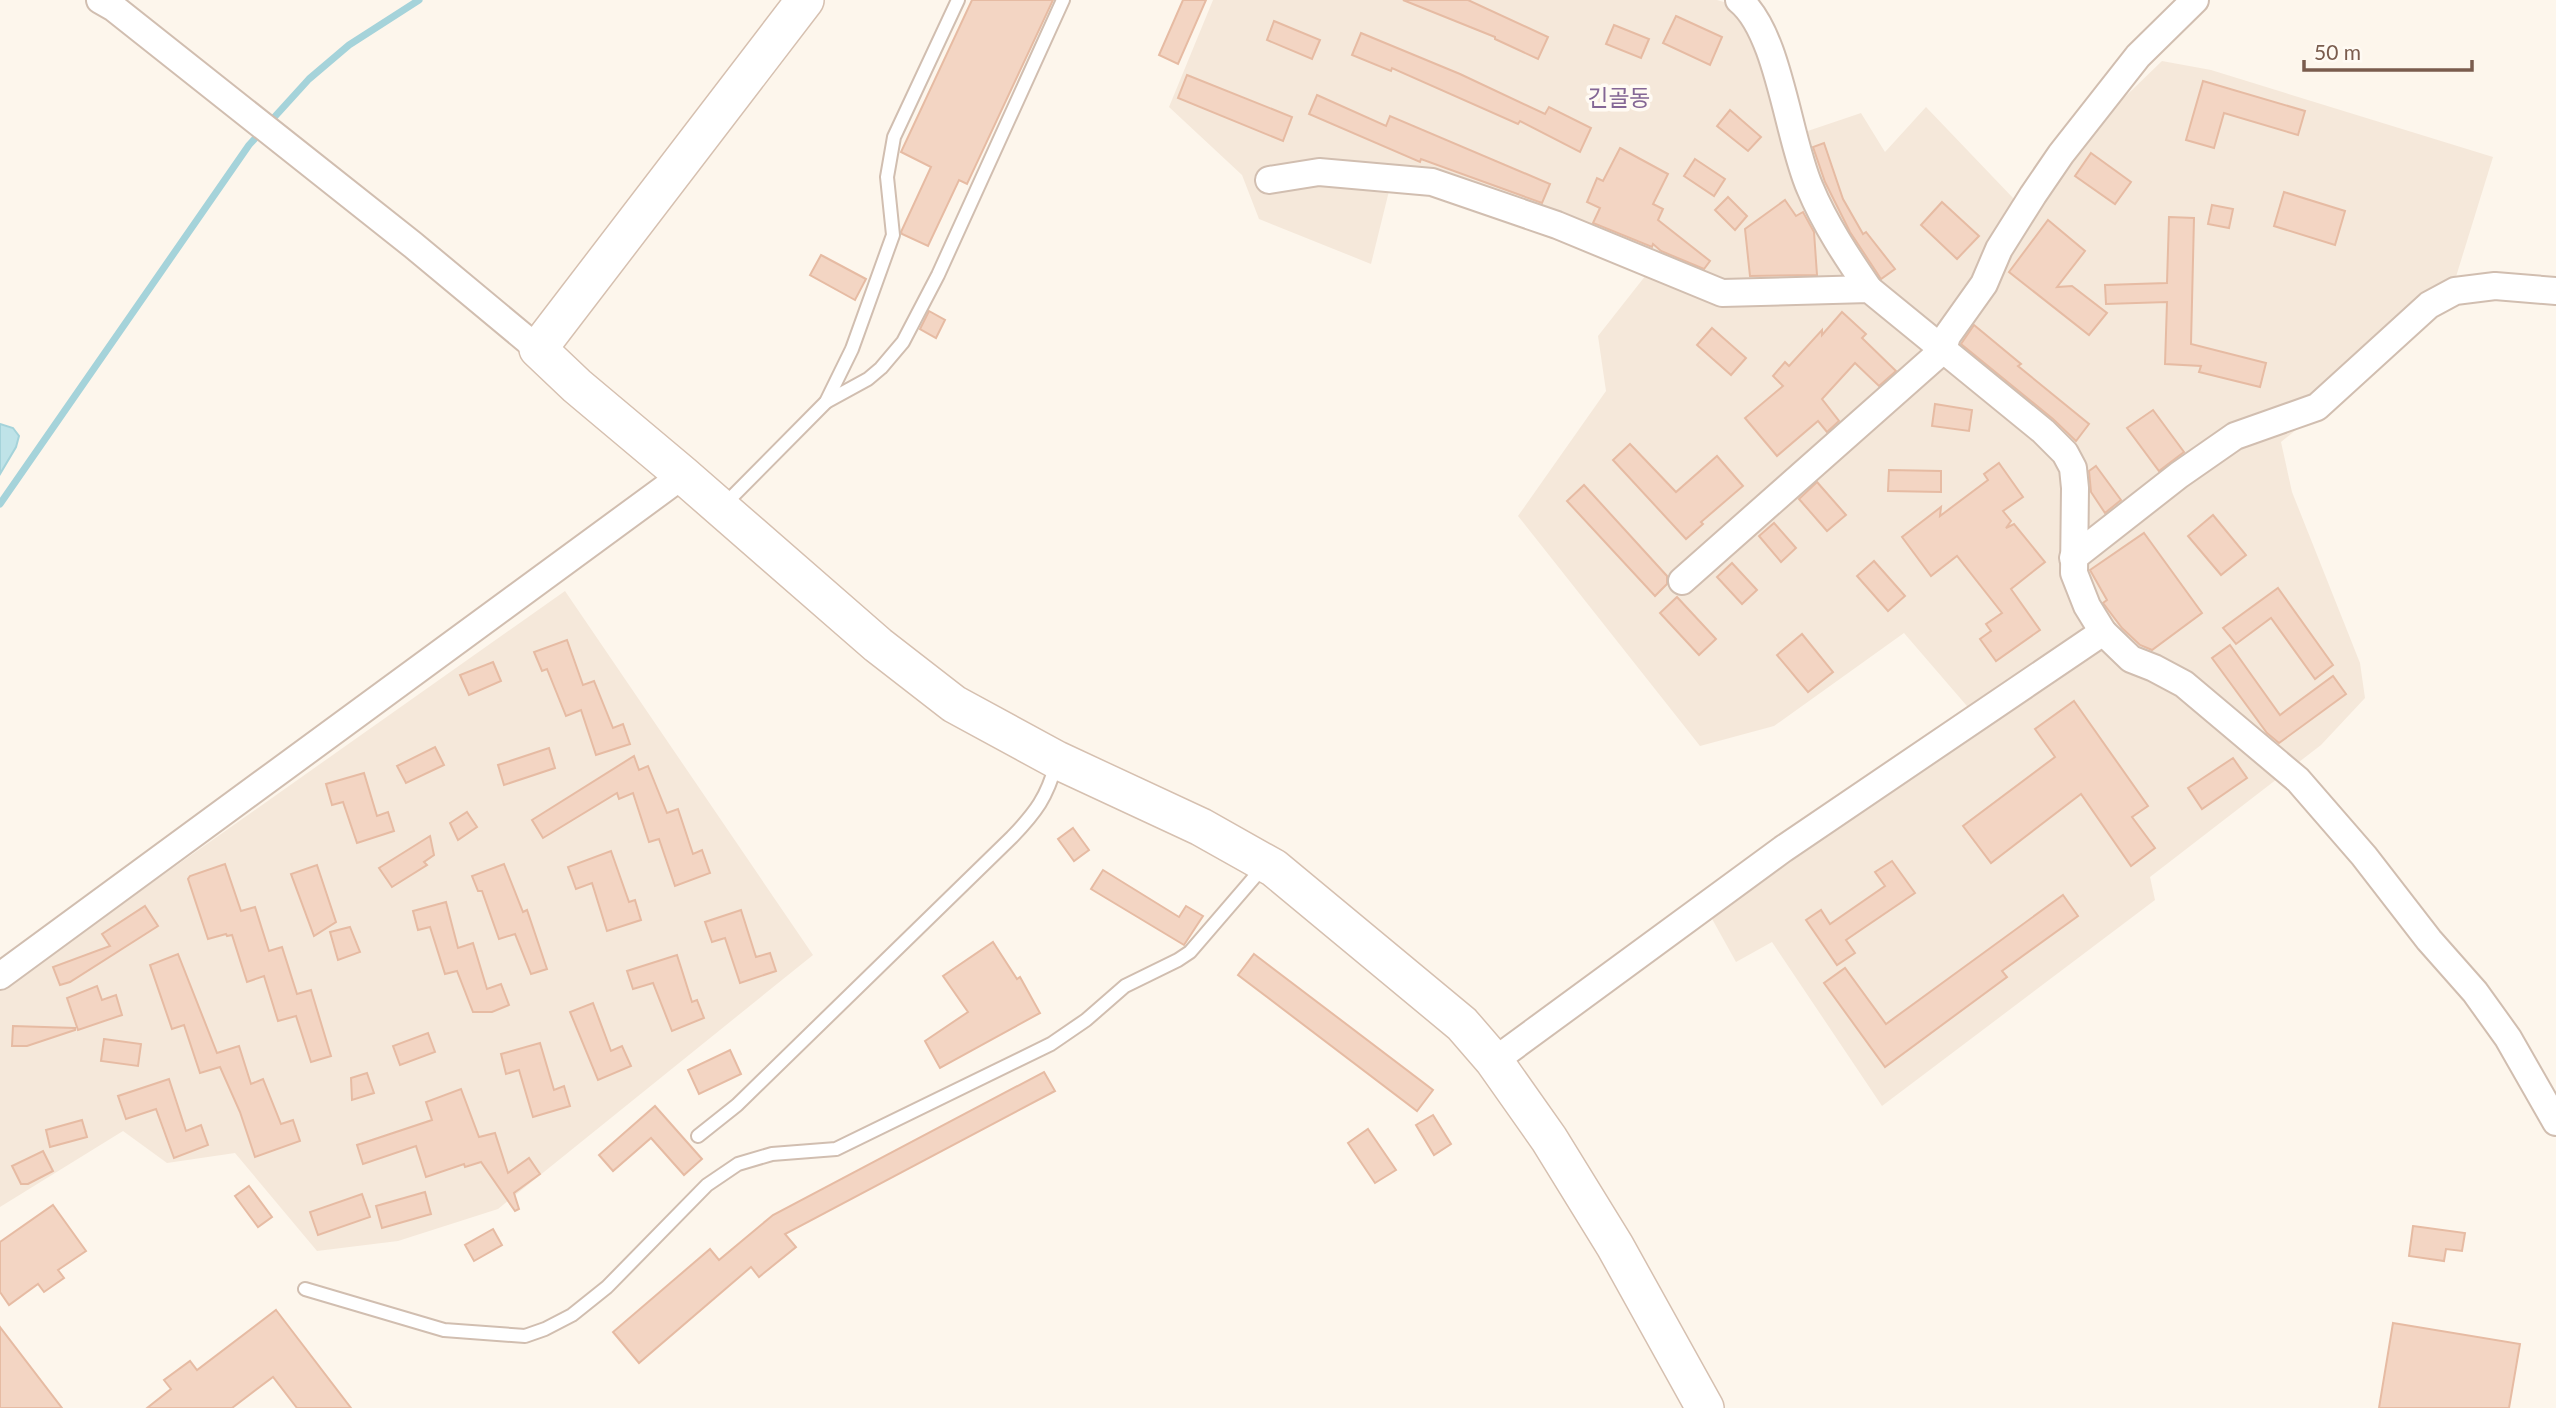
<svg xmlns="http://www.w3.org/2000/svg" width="2556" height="1408" viewBox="0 0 2556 1408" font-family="Lato,'Noto Sans KR',sans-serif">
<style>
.residential{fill:#f5e8da}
.water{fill:#bfe3e8;stroke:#a5d3da;stroke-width:2}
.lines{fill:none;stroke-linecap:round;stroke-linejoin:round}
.stream{stroke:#a5d3da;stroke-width:7}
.building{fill:#f3d5c3;stroke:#e6bba3;stroke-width:2}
.service-casing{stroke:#d1beb0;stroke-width:16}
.minor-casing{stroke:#d1beb0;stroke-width:30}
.secondary-casing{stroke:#d6c0b0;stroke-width:40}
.service{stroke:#fff;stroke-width:12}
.minor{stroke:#fff;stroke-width:26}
.secondary{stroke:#fff;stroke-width:37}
.labels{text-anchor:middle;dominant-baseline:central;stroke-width:7;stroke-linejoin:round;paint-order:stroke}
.quarter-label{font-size:23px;fill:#846695;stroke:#fffaf3}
</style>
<rect width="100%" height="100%" fill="#fdf6ec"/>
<!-- residential -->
<g class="residential">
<path d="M1213,0H1717L1734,5L1754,30L1787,138L1861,113L1885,152L1926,107L2014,199L2044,194L2102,119L2162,61L2211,70L2493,157L2446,309L2281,442L2292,492L2360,663L2365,698L2321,745L2150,877L2155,900L1882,1106L1772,942L1736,962L1711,917L1985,727L1904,633L1774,726L1700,746L1518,516L1606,391L1598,336L1646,275L1416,187H1390L1371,264L1259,219L1242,175L1169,107Z"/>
<path d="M565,591L813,955L498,1209L398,1241L317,1251L235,1153L167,1163L123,1131L0,1207V990Z"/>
</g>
<!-- water -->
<path class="water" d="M0,424L13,428L19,436L16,447L0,474Z"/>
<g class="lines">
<!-- stream -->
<g class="stream">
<path d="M269,123L309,79L349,45L419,0"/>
<path d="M0,504L249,145L261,132"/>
</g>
</g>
<!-- building -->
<g class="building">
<path d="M972,0H1053L967,184L959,180L928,246L902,234L901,232L931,167L901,152Z"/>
<path d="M1183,0H1206L1178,64L1159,55Z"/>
<path d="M1403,0H1468L1548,37L1538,59L1495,39V37Z"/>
<path d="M1676,16L1722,37L1710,65L1663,43Z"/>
<path d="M1274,21L1320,40L1312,59L1267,40Z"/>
<path d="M1614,25L1649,39L1641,58L1606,44Z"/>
<path d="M1361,33L1460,74L1545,114L1549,107L1591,128L1580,152L1520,121L1518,124L1392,68L1391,71L1352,55Z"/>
<path d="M1187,75L1292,117L1283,141L1178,98Z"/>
<path d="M2203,81L2305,111L2298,135L2224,113L2214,148L2186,140Z"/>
<path d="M1317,95L1386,126L1390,116L1550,184L1542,203L1421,159L1420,162L1309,114Z"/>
<path d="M1730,110L1761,137L1748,151L1717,126Z"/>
<path d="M1824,143L1843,199L1863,234L1866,232L1895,269L1881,279L1850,232L1825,182L1813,147Z"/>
<path d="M1620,148L1668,174L1653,204L1663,209L1658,220L1710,261L1704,269L1661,251L1653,244L1652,247L1593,223L1600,208L1587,202L1597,178L1603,181Z"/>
<path d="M2091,153L2131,182L2115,204L2075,176Z"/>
<path d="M1695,159L1725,179L1714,196L1684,176Z"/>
<path d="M2284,192L2345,211L2335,245L2274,226Z"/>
<path d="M1728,197L1747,216L1735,230L1715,210Z"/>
<path d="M1785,200L1796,216L1803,212L1814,232L1817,275L1750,276L1745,229Z"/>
<path d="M1942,202L1979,236L1957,259L1921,225Z"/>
<path d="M2212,205L2233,209L2229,228L2208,224Z"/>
<path d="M2169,217L2194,218L2191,344L2266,363L2260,387L2199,372L2201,366L2165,364L2167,302L2106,304L2105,285L2167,283Z"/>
<path d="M2048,220L2085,251L2057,287L2072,286L2107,313L2089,335L2009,272Z"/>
<path d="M821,255L866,279L855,300L810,275Z"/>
<path d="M929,311L945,320L936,338L920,329Z"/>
<path d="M1842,312L1866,334L1862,338L1896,371L1879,386L1855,363L1822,399L1839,421L1827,432L1818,421L1777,456L1745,418L1783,386L1773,376L1785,362L1789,366L1822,330V335Z"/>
<path d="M1974,325L2021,364L2018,366L2089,424L2076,441L2053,419L1961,344Z"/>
<path d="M1712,328L1746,358L1731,375L1697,345Z"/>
<path d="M1935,404L1972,410L1969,431L1932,426Z"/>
<path d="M2153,410L2184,452L2159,471L2127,428Z"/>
<path d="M1630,444L1676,492L1717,456L1743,486L1701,522L1703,524L1686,539L1613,460Z"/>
<path d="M1999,463L2023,497L2003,511L2011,521L2006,528L2014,524L2045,562L2011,589L2040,630L1996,661L1980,639L1991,631L1986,624L2002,613L1957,556L1931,576L1902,537L1941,507L1940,516L1988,480L1984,474Z"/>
<path d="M2096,466L2121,500L2105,513L2091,492L2089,471Z"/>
<path d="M1889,470L1941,471V492L1888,491Z"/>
<path d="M1817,482L1846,515L1827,531L1799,499Z"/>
<path d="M1584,485L1667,576V584L1655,596L1567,501Z"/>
<path d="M2213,515L2246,555L2221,575L2188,536Z"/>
<path d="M1774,523L1796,548L1781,562L1759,536Z"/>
<path d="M2144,533L2202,613L2152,650L2140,645L2122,628L2103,603L2107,600L2090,570Z"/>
<path d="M1874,561L1905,596L1888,611L1857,576Z"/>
<path d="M1732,563L1757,590L1742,604L1717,577Z"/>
<path d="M2278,588L2333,665L2315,679L2271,618L2236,644L2223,628Z"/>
<path d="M1677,597L1716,639L1699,655L1660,613Z"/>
<path d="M1802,634L1833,672L1808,692L1777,655Z"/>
<path d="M567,640L583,685L594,681L613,728L623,724L630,744L596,755L581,710L566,716L547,669L542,671L534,652Z"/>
<path d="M2230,645L2280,715L2333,676L2346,694L2279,743L2267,733L2212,658Z"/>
<path d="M493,662L501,681L469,695L460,675Z"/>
<path d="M2074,701L2148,806L2132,817L2155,848L2131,866L2081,794L1991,863L1963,826L2055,757L2035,729Z"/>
<path d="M435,747L444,765L406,783L397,766Z"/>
<path d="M549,748L555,768L504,785L498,765Z"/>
<path d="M634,756L639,770L648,766L667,813L678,809L693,854L702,850L710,873L675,886L659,839L649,842L633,793L619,799L617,793L543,838L532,820Z"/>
<path d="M2233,758L2247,778L2202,809L2188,788Z"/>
<path d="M364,773L377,816L388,812L394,831L357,843L343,802L332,805L326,784Z"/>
<path d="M467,812L477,827L458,840L450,823Z"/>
<path d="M1073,828L1089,850L1074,861L1058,839Z"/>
<path d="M430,836L434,855L424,862L427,865L392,887L379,868Z"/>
<path d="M611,851L629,902L635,900L641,920L607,931L592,883L576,889L568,867Z"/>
<path d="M1892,861L1915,893L1846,940L1855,953L1837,965L1806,920L1821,910L1830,924L1885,886L1875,872Z"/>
<path d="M225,864L241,911L255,907L269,951L282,947L297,994L311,990L331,1056L311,1062L296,1016L278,1021L264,976L247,982L232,935L227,936L226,934L208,939L188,879L190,876Z"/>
<path d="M504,864L523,912L527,910L547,969L531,974L515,934L499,939L482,891H478L472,876Z"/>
<path d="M317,865L336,922L314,936L291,874Z"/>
<path d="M1103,870L1179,917L1186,906L1203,916L1184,945L1091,889Z"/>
<path d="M2063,895L2078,916L2002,971L2007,977L1885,1067L1824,983L1845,968L1886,1024Z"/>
<path d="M446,902L458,948L473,943L487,989L501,984L509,1005L492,1012H473L457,971L445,974L430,927L418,930L413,911Z"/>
<path d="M145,906L158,926L70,982L60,985L53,967L110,946L102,934Z"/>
<path d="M741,910L756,957L770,953L776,971L740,983L725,938L712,942L705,922Z"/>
<path d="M350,927L360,952L338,960L330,932Z"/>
<path d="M993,942L1017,979L1020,977L1040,1013L940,1068L925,1041L968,1012L943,976Z"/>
<path d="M178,954L217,1053L239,1046L251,1084L263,1079L281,1124L293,1120L300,1141L255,1157L240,1112L220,1067L200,1073L184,1025L172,1029L150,965Z"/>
<path d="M1254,954L1433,1090L1417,1111L1238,975Z"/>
<path d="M677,955L692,1002L697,1000L704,1018L672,1031L653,983L633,989L627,971Z"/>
<path d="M97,986L102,1000L116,995L122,1015L78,1030L67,998Z"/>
<path d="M593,1003L611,1051L622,1046L631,1066L598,1080L570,1012Z"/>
<path d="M13,1026L75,1028V1030L27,1046H12Z"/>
<path d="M428,1033L435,1052L400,1065L393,1046Z"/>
<path d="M104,1039L141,1044L138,1066L101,1061Z"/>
<path d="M540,1043L554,1090L564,1086L570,1106L533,1117L519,1070L506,1074L501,1054Z"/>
<path d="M730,1050L741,1074L699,1094L688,1070Z"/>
<path d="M1044,1072L1055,1091L785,1234L796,1247L759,1277L751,1267L639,1363L613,1332L710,1249L719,1260L773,1215Z"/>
<path d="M367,1073L374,1093L352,1100L351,1078Z"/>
<path d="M169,1079L186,1131L201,1125L208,1145L174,1158L156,1109L126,1119L118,1096Z"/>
<path d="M461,1089L479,1137L495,1133L508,1173L529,1158L540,1174L514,1193L519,1209L515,1211L481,1162L465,1167L464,1164L426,1177L416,1146L363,1164L357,1145L432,1120L426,1102Z"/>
<path d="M655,1106L702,1159L684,1175L651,1138L613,1171L599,1155Z"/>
<path d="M1433,1115L1451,1144L1434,1155L1416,1125Z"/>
<path d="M82,1120L87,1137L50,1147L46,1130Z"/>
<path d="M1368,1129L1396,1170L1375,1183L1348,1143Z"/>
<path d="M43,1151L53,1171L28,1184H21L12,1166Z"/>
<path d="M249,1186L272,1217L258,1227L235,1196Z"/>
<path d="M425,1192L431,1214L382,1228L376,1206Z"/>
<path d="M362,1194L370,1217L318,1235L310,1212Z"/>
<path d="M53,1205L86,1251L58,1270L64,1278L44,1292L38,1284L9,1305L0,1292V1242Z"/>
<path d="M2413,1226L2465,1233L2462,1251L2446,1249L2444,1261L2409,1256Z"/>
<path d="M493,1229L502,1245L474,1261L465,1245Z"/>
<path d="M276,1310L351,1408H297L273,1377L232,1408H147L171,1389L164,1380L190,1361L197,1370Z"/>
<path d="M2393,1323L2520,1344L2509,1408H2379Z"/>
<path d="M0,1327L62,1408H0Z"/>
</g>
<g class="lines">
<defs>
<g id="service">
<path d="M826,402L868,379L881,368L903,342L938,275L1063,0"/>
<path d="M724,505L826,402L852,349L893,235L887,177L894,137L958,0"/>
<path d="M698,1136L737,1105L1012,837C1036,812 1047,797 1056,764"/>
<path d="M305,1289L444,1330L525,1336L545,1329L572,1315L607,1287L707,1185L738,1164L772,1154L836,1149L1051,1044L1086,1020L1125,986L1178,960L1190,952L1264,866"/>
</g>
<g id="minor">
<path d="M100,0L114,8L413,245L538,349"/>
<path d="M1739,0C1779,32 1788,139 1810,188C1825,224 1847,257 1869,289"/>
<path d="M1269,180L1319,172L1432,182L1557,225L1722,293L1869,289L2043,431L2065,453L2073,468L2075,488L2074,573L2087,606L2103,632L2131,659L2154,668L2184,684L2298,780L2364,856L2429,940L2475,992L2508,1038L2556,1122"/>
<path d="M2073,558L2179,475L2235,436L2317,407L2429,305L2455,291L2495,286L2556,291"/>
<path d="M1682,581L1943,350L1947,336L1984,284L1999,249L2033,195L2061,154L2138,56L2195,0"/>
<path d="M0,976L683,475"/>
<path d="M1494,1061L1783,849L2103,632"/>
</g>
<path id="secondary" d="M805,0L538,349L577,386L683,475L878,645L954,704L1057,760L1201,827L1274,868L1462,1024L1494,1061L1549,1139L1615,1246L1705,1408"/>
</defs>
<!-- service casing -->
<use href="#service" class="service-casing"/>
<!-- minor casing -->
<use href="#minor" class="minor-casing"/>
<!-- secondary casing -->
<use href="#secondary" class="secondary-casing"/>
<!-- service -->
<use href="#service" class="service"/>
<!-- minor -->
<use href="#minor" class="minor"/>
<!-- secondary -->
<use href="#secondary" class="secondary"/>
</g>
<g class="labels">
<!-- quarter labels -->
<g class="quarter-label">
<text x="1619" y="97">긴골동</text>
</g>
</g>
<!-- scale -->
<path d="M2304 60v10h168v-10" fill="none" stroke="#7a5c4d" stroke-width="3.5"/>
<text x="2314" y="60" font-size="21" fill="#7a5c4d" stroke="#fffaf3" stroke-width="5" paint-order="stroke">50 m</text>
</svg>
